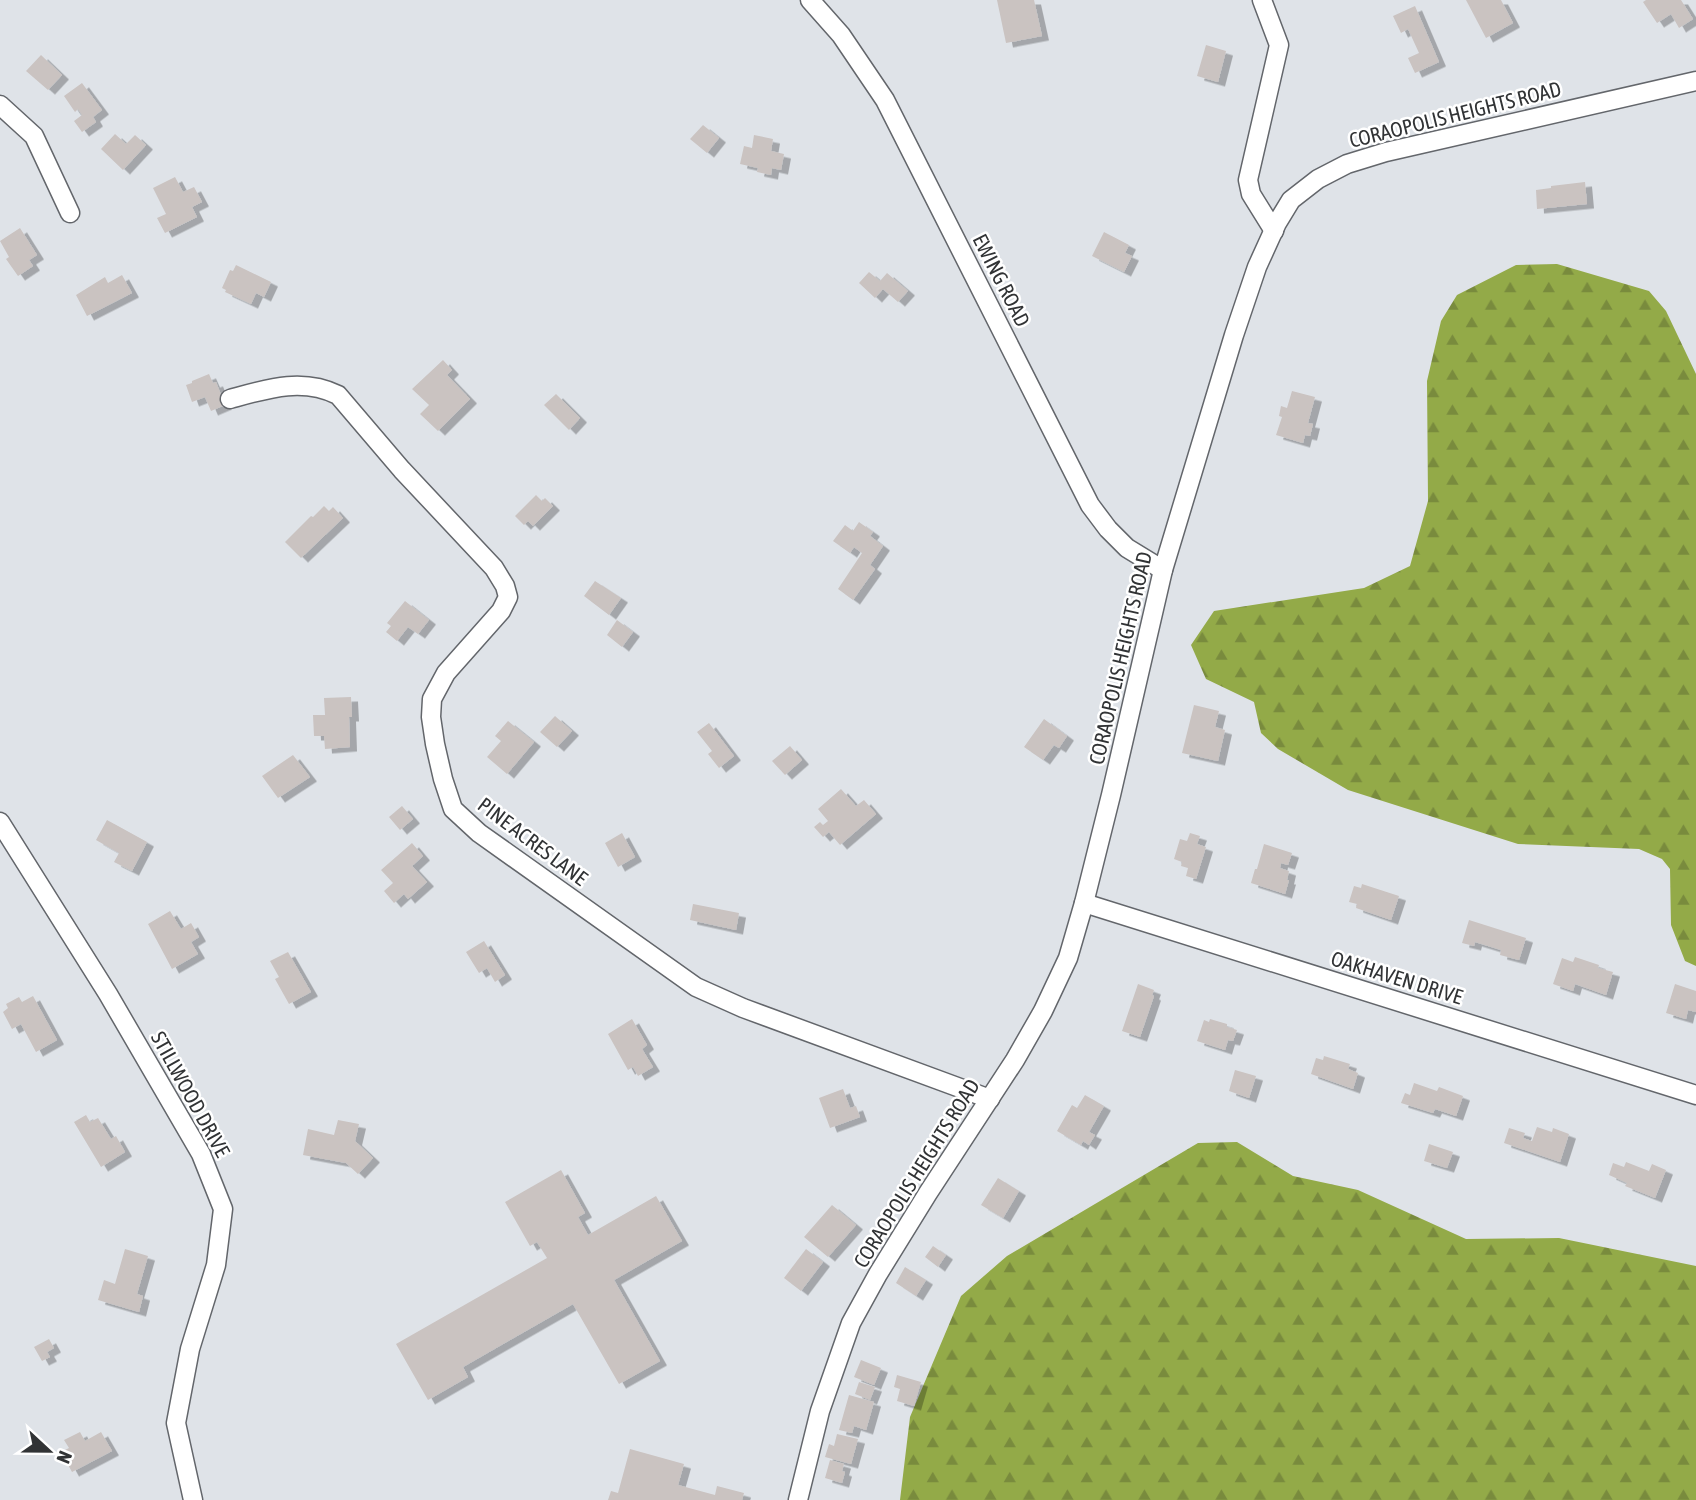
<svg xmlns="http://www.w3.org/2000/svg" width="1696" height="1500" viewBox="0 0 1696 1500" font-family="'Asap Condensed',sans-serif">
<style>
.forest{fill:url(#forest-firs)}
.building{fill:#cac3c1;filter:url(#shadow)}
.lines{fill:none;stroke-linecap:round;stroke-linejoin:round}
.minor-casing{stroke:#63666b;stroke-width:21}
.minor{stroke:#fff;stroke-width:18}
.labels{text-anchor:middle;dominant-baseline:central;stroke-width:5;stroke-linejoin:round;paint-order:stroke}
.street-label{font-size:21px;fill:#313335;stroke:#fff}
</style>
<defs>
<pattern id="forest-firs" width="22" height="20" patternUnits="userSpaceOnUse" patternTransform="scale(1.75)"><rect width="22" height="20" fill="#93aa48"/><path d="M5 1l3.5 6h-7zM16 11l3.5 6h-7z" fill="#798b3d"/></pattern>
<filter id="shadow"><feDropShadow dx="7" dy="4.5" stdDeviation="0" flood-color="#0004"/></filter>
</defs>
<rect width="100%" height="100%" fill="#dfe3e8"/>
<!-- forest -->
<g class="forest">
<path d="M1557,264L1649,291L1666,311L1696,374V966L1685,961L1671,925L1670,869L1662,859L1639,849L1518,844L1348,790L1278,749L1261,733L1254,702L1206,679L1191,645L1214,611L1364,588L1410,566L1428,501L1427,381L1441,321L1457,295L1516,265Z"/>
<path d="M1237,1142L1293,1176L1358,1190L1466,1239L1559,1238L1696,1266V1500H900L910,1417L961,1296L1007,1256L1198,1143Z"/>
</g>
<!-- building -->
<g class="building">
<path d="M997,0H1034L1042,36L1006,43Z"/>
<path d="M1466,0H1501L1513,23L1486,38Z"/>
<path d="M1646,0H1681L1693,19L1679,28L1671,14L1657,23L1643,2Z"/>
<path d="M1415,6L1439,62L1415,73L1408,58L1419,53L1408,29L1401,33L1393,16Z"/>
<path d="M1206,45L1226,51L1218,82L1197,76Z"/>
<path d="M41,55L62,75L48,90L26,71Z"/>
<path d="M82,83L102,110L93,117L96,122L82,132L74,121L82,115L78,109L75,112L64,96Z"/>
<path d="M703,125L719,138L707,153L690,139Z"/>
<path d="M115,134L126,144L135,135L146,145L123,170L101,149Z"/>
<path d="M754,135L773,139L771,151L784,154L781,170L772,168L771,175L757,172L758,168L740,164L744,146L752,148Z"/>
<path d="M175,177L183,192L194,187L202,202L192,207L197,217L165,233L157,218L166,214L153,188Z"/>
<path d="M1585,182L1587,204L1537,209L1536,190L1551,188V186Z"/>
<path d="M20,228L37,255L29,260L33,266L18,276L6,259L9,257L0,241Z"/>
<path d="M1104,232L1129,245L1125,253L1132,256L1124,272L1092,256Z"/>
<path d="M236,265L271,282L264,297L256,293L251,304L225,292L226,290L222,288L230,270L233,271Z"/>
<path d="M869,272L880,281L887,273L908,291L898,302L883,289L875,298L859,283Z"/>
<path d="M122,275L132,293L87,316L76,295L105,277L108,283Z"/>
<path d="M443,360L452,370L447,375L470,399L438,431L420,414L429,405L412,389Z"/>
<path d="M209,374L213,383L216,382L225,405L211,411L205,397L192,402L186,385L192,383V381Z"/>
<path d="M1292,391L1315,397L1308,423L1313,424L1310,436L1305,435L1303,443L1276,435L1282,417L1279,416L1281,406L1287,408Z"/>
<path d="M556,394L580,418L569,430L544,405Z"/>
<path d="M536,495L542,501L545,498L553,506L533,526L528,521L524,525L515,516Z"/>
<path d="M324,506L329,511L333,507L343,518L301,558L285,542L311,516L313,517Z"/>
<path d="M859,522L873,532L870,536L883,546L870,565L875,569L853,600L838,589L862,553L854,547L850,553L833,541L845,525L853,531Z"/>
<path d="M595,581L621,598L609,615L584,596Z"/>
<path d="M405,601L429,620L418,634L408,627L397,641L386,632L391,626L387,623Z"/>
<path d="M617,620L633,632L622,647L607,635Z"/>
<path d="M351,697L352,717H349L350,747L325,749L324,736H314L313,715H325L324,698Z"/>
<path d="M1194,705L1219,711L1215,727L1225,730L1218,761L1182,753Z"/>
<path d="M555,716L572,731L557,747L540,732Z"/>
<path d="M1044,719L1067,736L1059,748L1054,745L1043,760L1024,747Z"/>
<path d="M508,721L534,742L507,774L487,757L501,741L495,736Z"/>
<path d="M709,723L734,756L719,768L708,754L712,751L697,732Z"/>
<path d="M790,746L802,760L785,775L772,761Z"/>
<path d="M293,755L310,777L278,798L262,776Z"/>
<path d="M841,789L856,806L864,800L876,814L840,845L829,832L823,837L814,827L820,822L823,825L828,821L818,809Z"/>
<path d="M402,806L413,819L400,830L389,817Z"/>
<path d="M107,820L147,842L132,871L114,862L119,853L96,840Z"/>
<path d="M622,833L635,857L618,867L605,843Z"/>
<path d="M1190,833L1200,836L1197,844L1206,847L1196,879L1186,876L1188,868L1181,866L1182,862L1174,859L1180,839L1187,841Z"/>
<path d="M412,843L423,856L412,866L427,882L408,899L404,894L394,903L384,891L393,883L381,870Z"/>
<path d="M1264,844L1292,853L1288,865L1281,863L1280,868L1289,871L1287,880H1289L1285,894L1251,883L1255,869H1257Z"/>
<path d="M1362,884L1399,896L1391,920L1356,908L1357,904L1349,902L1354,886L1361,888Z"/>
<path d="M693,904L739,913L736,930L690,920Z"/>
<path d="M170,911L181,929L191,923L199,937L191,942L198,954L172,969L148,924Z"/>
<path d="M1469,920L1526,938L1519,960L1500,955L1501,950L1475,942L1474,946L1462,943Z"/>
<path d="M484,941L505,975L495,982L487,968L479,973L466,952Z"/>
<path d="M288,952L311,992L289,1004L275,979L279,977L270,961Z"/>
<path d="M1575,957L1599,965L1598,968L1613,972L1606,995L1575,984L1573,991L1553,984L1562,958L1573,962Z"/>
<path d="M1138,984L1154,990L1152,995L1154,996L1140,1037L1122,1031Z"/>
<path d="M1675,984L1696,991V1012L1688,1010L1686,1019L1666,1013Z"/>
<path d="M33,996L57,1040L36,1052L21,1024L12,1029L3,1012L8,1008L6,1004L19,997L22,1002Z"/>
<path d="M632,1019L647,1045L642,1049L653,1067L638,1076L633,1067L628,1070L608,1034Z"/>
<path d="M1210,1019L1227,1024V1027L1237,1030L1233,1041L1228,1040L1225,1050L1197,1041L1204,1020L1209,1022Z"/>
<path d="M1324,1056L1350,1064L1348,1069L1358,1073L1353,1089L1311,1074L1316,1058L1323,1060Z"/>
<path d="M1235,1070L1256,1076L1249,1098L1229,1091Z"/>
<path d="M1414,1083L1437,1091L1439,1087L1463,1096L1456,1116L1435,1109L1433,1113L1401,1103L1405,1093L1410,1095Z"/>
<path d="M843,1089L850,1108L856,1106L860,1117L830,1128L819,1098Z"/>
<path d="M1085,1095L1104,1106L1089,1132L1095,1135L1089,1145L1083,1141L1081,1145L1057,1131L1072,1105L1077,1108Z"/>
<path d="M86,1115L90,1122L98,1118L111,1139L116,1136L125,1152L101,1167L74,1122Z"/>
<path d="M338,1120L359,1124L355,1141L373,1158L358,1174L346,1163L303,1155L308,1129L334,1135Z"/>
<path d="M1537,1127L1552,1132L1553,1128L1569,1134L1560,1162L1504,1143L1509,1128L1525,1133L1523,1138L1532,1141Z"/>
<path d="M1429,1144L1453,1152L1447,1168L1424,1161Z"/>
<path d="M1626,1162L1649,1171L1652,1164L1666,1170L1655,1198L1625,1186L1627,1183L1609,1175L1613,1163L1624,1167Z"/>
<path d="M561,1170L585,1213L578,1217L588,1235L656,1196L682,1241L614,1280L660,1361L619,1384L573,1304L463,1367L468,1377L428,1400L396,1344L547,1258L537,1242L530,1246L505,1202Z"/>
<path d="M998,1178L1019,1191L1003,1218L981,1205Z"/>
<path d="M832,1205L856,1225L828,1257L804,1237Z"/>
<path d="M933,1246L946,1255L938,1267L925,1257Z"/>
<path d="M125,1249L148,1256L137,1294L143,1296L139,1312L98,1300L104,1280L115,1284Z"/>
<path d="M806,1249L823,1262L801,1291L784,1278Z"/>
<path d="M905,1267L926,1280L916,1296L896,1283Z"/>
<path d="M49,1339L54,1348L47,1352L50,1357L42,1361L34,1347Z"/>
<path d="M861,1360L881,1368L874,1385L854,1377Z"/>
<path d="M897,1375L921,1382L914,1406L897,1401L900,1389L894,1387Z"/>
<path d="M859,1382L875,1387L870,1400L855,1394Z"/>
<path d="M849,1395L874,1402L866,1430L854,1426L852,1433L839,1430Z"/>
<path d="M80,1432L85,1441L101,1432L112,1451L72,1472L61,1452L69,1448L64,1440Z"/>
<path d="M837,1434L858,1439L851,1464L825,1457L829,1444L834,1446Z"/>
<path d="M630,1449L684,1464L678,1485L715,1495L717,1486L744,1493L742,1500H608L611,1491L618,1493Z"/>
<path d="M830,1460L844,1464L842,1471L845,1472L842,1483L825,1478Z"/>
</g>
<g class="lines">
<defs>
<g id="minor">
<path d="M810,0L841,35L885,100L1090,505L1108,529L1127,548L1163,570"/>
<path d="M1262,0L1279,45L1248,180L1251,194L1274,231"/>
<path d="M0,105L34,136L70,213"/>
<path d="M230,399C266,389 302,377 338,395L402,470L494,568L505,586L508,597L501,611L446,673L432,699L431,717L435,744L443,779L453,809L479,833L696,987L743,1008L990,1099"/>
<path d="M0,822L108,994L201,1154L223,1209L216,1265L190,1349L176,1423L193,1500"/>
<path d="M1084,903L1696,1095"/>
<path d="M798,1500L820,1411L851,1323L878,1274L928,1193L1015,1060L1043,1011L1068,958L1084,903L1111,795L1163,570L1234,335L1257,267L1277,223L1291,200L1318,179L1347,164L1386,152L1696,81"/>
</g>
</defs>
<!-- minor casing -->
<use href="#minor" class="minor-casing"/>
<!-- minor -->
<use href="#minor" class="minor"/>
</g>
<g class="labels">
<!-- street labels -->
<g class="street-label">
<text transform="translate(1455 114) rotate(-14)">CORAOPOLIS HEIGHTS ROAD</text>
<text transform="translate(1002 280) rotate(63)">EWING ROAD</text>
<text transform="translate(1120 658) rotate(-77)">CORAOPOLIS HEIGHTS ROAD</text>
<text transform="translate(533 841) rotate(37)">PINE ACRES LANE</text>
<text transform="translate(1397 977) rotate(17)">OAKHAVEN DRIVE</text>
<text transform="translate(191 1094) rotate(61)">STILLWOOD DRIVE</text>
<text transform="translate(916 1173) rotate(-58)">CORAOPOLIS HEIGHTS ROAD</text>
</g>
</g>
<!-- north arrow -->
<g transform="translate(49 1451) rotate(112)" stroke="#ffffff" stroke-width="5" paint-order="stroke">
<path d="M0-5L12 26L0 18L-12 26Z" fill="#313335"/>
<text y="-10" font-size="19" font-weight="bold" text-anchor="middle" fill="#313335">N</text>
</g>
</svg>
